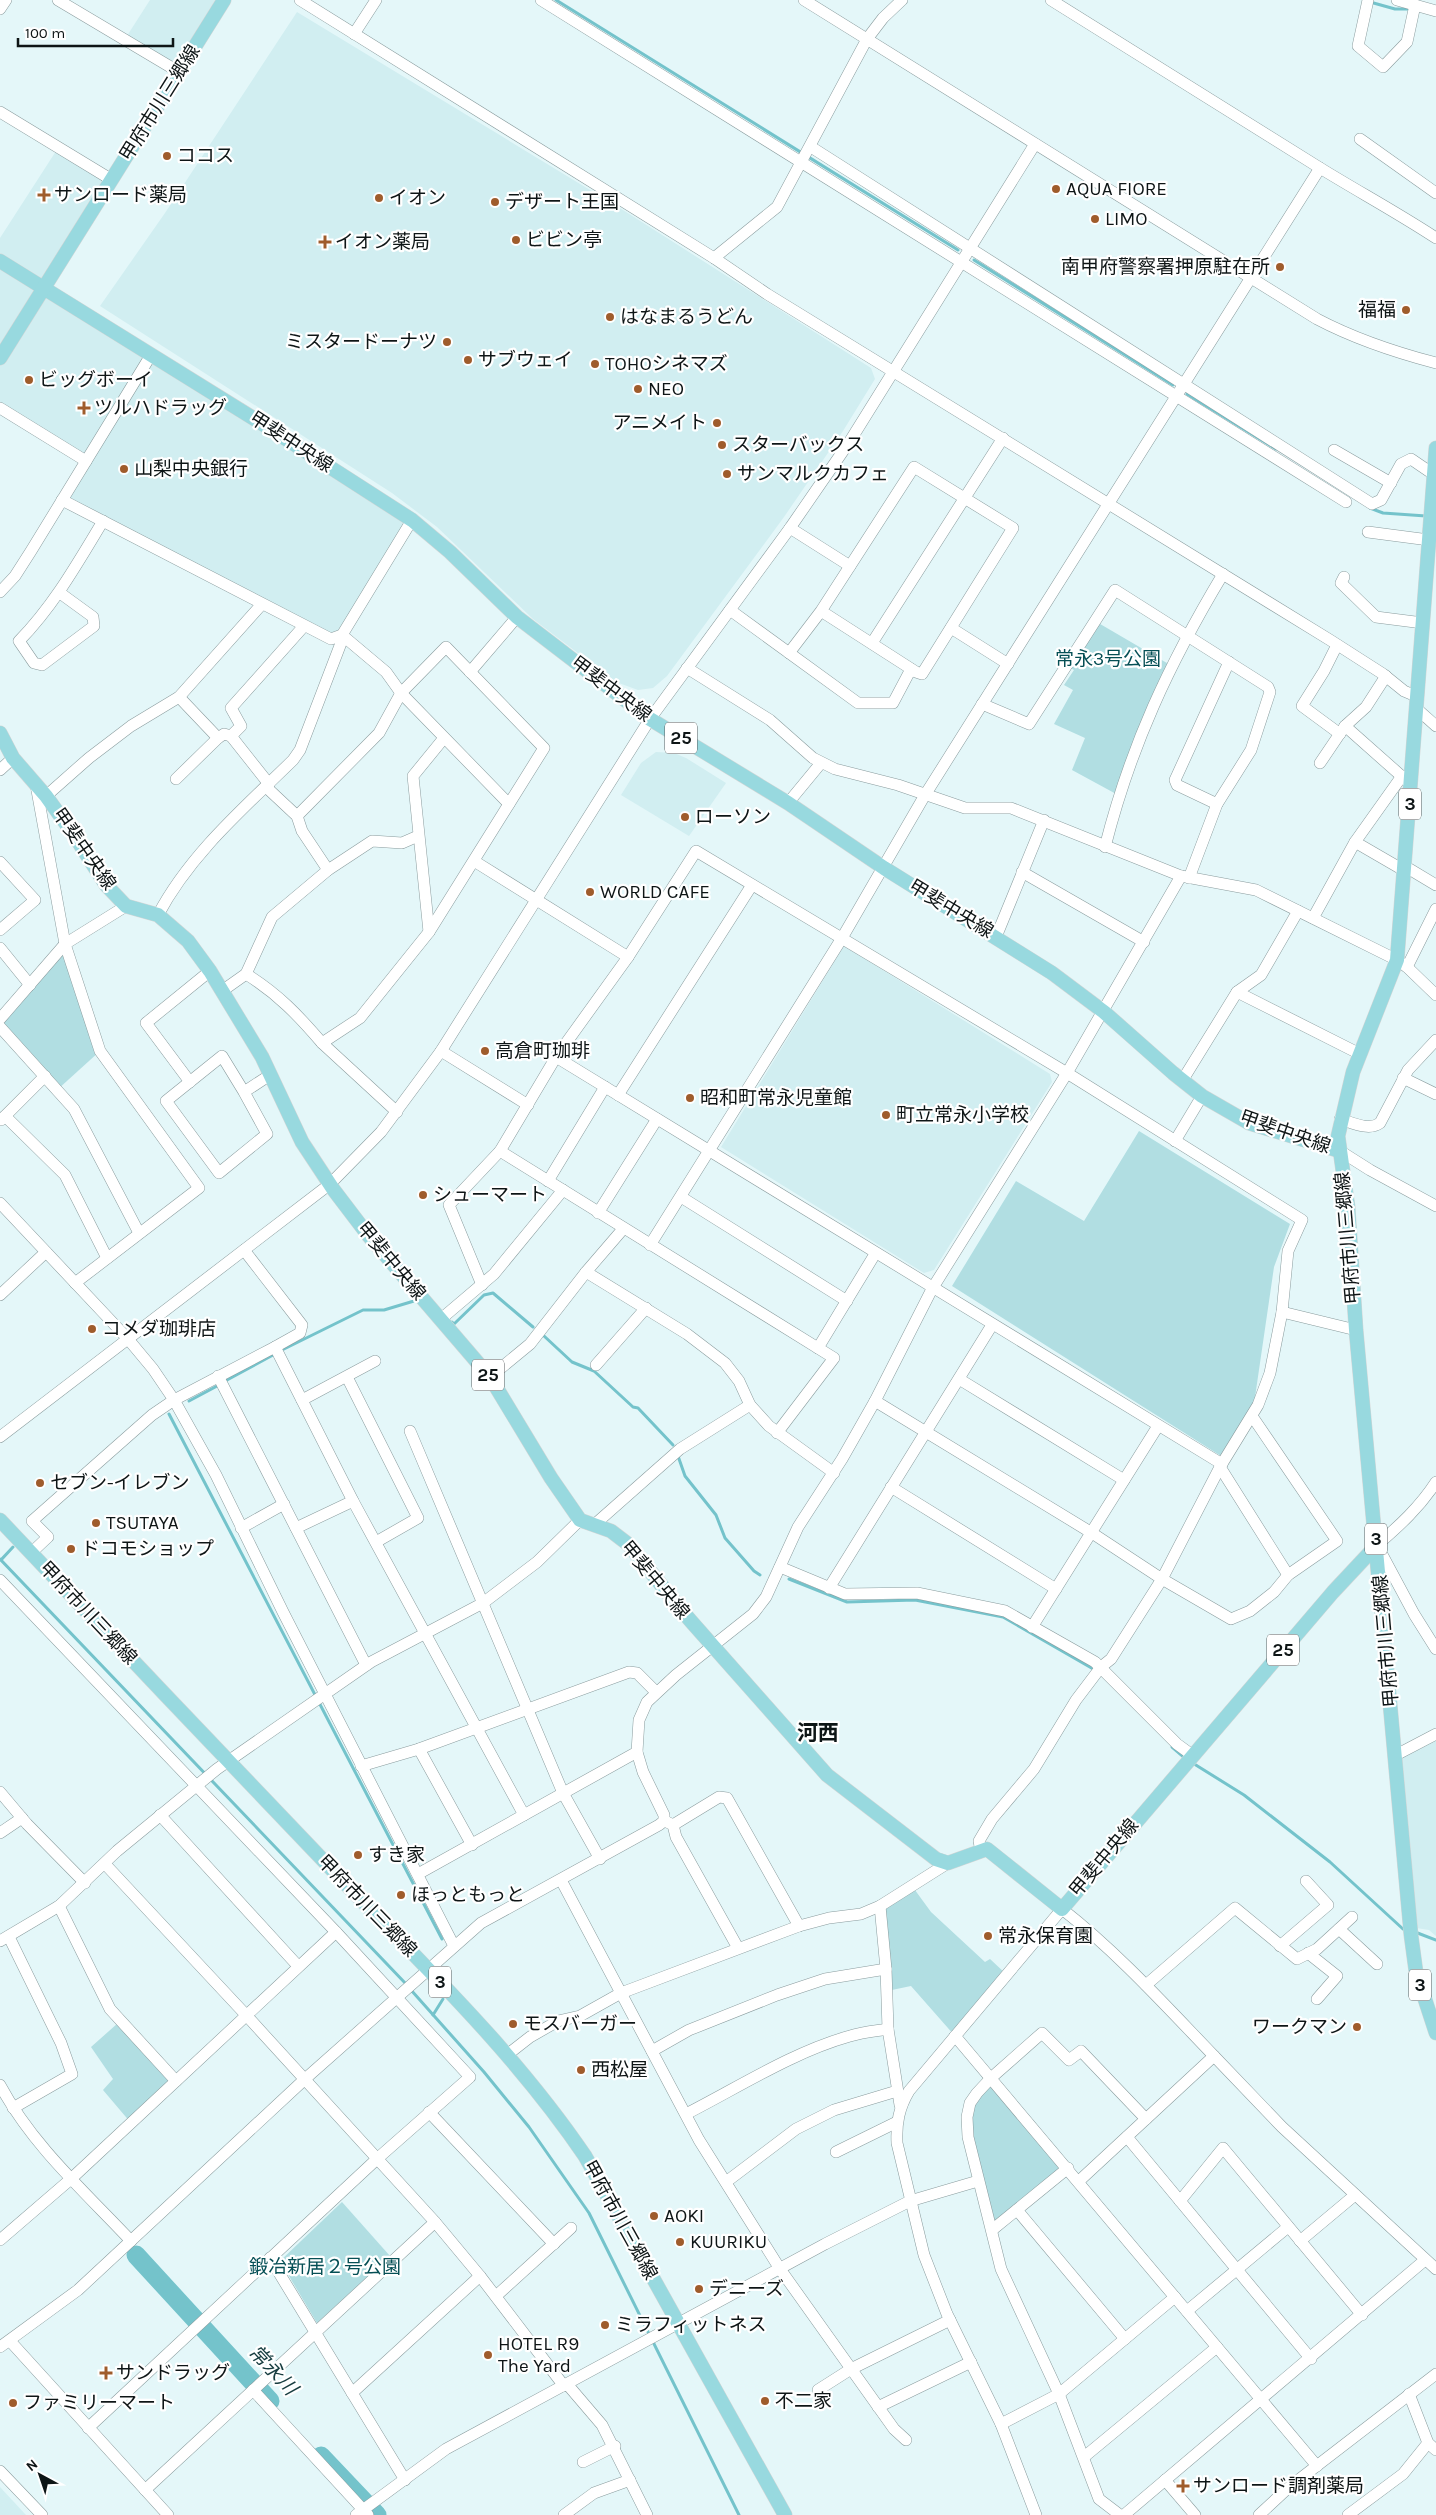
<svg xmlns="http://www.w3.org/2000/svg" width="1436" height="2515" viewBox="0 0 1436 2515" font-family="Karla,'Noto Sans JP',sans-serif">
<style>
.built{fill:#d1eef1}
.green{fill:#b1dee2}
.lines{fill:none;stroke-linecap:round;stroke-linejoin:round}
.stream{stroke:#74c3cb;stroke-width:3}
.river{stroke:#74c3cb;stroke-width:19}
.minor-casing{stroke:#8a9c9e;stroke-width:12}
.major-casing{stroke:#d4d5d5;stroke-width:15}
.minor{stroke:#fff;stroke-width:11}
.major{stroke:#98d9df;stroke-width:14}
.poi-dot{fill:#9f5c2c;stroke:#fff;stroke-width:2}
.labels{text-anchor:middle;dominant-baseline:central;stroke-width:4.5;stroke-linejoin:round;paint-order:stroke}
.shield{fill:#fff;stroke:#565b5c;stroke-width:1}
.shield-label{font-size:18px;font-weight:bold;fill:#0e1516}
.street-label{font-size:19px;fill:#0e1516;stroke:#fff}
.poi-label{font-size:19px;fill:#0e1516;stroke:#fff;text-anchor:start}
.park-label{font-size:19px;fill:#054f55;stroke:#fff}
.water-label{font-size:20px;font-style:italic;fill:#163c3f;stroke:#fff}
.quarter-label{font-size:21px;font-weight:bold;fill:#0e1516;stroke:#fff}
</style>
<rect width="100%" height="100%" fill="#e4f7f9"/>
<!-- built -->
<g class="built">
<path d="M150,0H224L179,72L125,39Z"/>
<path d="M297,12L623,210L871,368L875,379L843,431L784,517L667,676L653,688L638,690L616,682L533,619L437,527L392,493L100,306L165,213Z"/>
<path d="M58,148L112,180L44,288L412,520L342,635L331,639L62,500L86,461L0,408V238Z"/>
<path d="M656,752L674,753L686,758L726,783L689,836L621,795L641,763Z"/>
<path d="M844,946L1050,1074L1052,1082L934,1270L924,1273L721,1147Z"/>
<path d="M1436,1734V1936L1429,1930L1410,1927L1396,1755Z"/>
<path d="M0,2487L26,2515H0Z"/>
</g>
<!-- green -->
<g class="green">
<path d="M1095,621L1172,666L1118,795L1072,770L1085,738L1054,724L1073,690L1064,685L1074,670L1067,666Z"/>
<path d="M65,944L100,1051L57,1090L0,1027Z"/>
<path d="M1139,1131L1290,1224L1274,1267L1254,1404L1221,1456L952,1286L1016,1181L1084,1221Z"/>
<path d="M912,1886L931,1912L985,1962L990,1959L1006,1974L955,2036L911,1986L887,1991L880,1906Z"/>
<path d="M118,2023L176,2081L131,2123L103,2090L113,2079L91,2047Z"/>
<path d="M991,2078L1068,2168L992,2230L978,2181L970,2103Z"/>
<path d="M342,2202L390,2256L317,2323L280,2261Z"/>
</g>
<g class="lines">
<!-- stream -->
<g class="stream">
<path d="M556,0L958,250"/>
<path d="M1370,2L1395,9H1407"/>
<path d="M974,260L1173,385"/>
<path d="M1187,394L1276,449"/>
<path d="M1370,508L1383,513L1426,516"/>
<path d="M452,1322L454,1324L484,1295L493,1293L533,1327"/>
<path d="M544,1336L572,1362L594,1371L633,1407L638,1408L673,1445"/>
<path d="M284,1349L363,1310H384L414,1301"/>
<path d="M227,1380L273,1355"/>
<path d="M189,1401L219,1385"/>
<path d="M169,1414L442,1939"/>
<path d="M678,1456L685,1476L716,1515L725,1538L754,1571L760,1575"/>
<path d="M0,1559L407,1985"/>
<path d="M1,1560L13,1547"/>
<path d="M789,1579L847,1602L915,1600L1003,1617L1095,1670"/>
<path d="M1172,1747L1186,1759"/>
<path d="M1191,1762L1244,1795L1330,1862L1403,1929L1407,1930"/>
<path d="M1415,1932L1436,1940"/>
<path d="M411,1990L484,2072L529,2127L589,2213L739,2515"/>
<path d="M433,2015L443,1999"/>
</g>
<!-- river -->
<g class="river">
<path d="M136,2255L270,2401"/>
<path d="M321,2456L377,2515"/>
</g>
<defs>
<g id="minor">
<path d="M58,0L179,72"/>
<path d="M300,0L714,258L767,294L1330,640L1383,674L1404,691L1418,697"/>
<path d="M541,0L1346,502"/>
<path d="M804,0L1317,319C1355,339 1394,352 1436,363"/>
<path d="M1051,0L1320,168"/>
<path d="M1368,0L1358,46L1383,67L1407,42L1415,5"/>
<path d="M1397,0L1436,11"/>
<path d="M0,9L6,0"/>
<path d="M354,34L376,0"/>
<path d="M0,112L112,180"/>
<path d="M1360,139L1436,193"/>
<path d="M811,147L1372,504L1381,500L1401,464L1411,459L1433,474"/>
<path d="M714,258L777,207L867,39L883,18L902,0"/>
<path d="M0,408L86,461"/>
<path d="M1334,450L1391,483"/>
<path d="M62,500L331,639L342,635L412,520"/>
<path d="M790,528L850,566"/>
<path d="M1368,532L1429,540"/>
<path d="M1344,577L1341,583L1376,617L1423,623"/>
<path d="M0,592L15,576L31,551L151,355"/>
<path d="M60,593L93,617L94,626L42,665L34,663L19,641C54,605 77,564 103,521"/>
<path d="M730,610L858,703H893L911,669"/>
<path d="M951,628L1008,664"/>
<path d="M342,635L386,672L401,693L509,804"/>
<path d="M872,643L1003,438"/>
<path d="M1337,645L1324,671L1302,706L1340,734"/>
<path d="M789,653L821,611L914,467L1013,528L922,674L916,672L821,611"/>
<path d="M687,668L770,720L813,758L835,769L898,785L965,808H1011L1181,876L1256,890L1397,960L1407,967L1436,995"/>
<path d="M470,672L517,617"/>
<path d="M179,697L218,738L224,734L231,736"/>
<path d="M982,704L1029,724L1115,590L1268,687L1270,692L1251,750L1217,804L1189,878"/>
<path d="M1417,709L1436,726"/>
<path d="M1345,726L1407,781"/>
<path d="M1320,763L1345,726L1366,707L1386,676"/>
<path d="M0,770L13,758"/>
<path d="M176,779L218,738"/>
<path d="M269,784L231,736L241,726L231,708L304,626"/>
<path d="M36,785L65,944L100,1051L199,1188L75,1283"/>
<path d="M266,787L297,816L302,831L328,870"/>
<path d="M46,796L89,758L131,726L179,697L262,604"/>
<path d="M788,803L821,763"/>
<path d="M1217,804L1177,785L1175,780L1229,662"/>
<path d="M297,816L379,733L401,693L446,647L544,748L429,932L360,1018L322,1043L397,1112"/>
<path d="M1355,842L1405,871"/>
<path d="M1105,847C1131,745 1169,664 1223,574"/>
<path d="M474,861L628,957"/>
<path d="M0,862L35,900L0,930"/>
<path d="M1406,867L1436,885"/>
<path d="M1022,872L1144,942"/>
<path d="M158,915C190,854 245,807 293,760L300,750L341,643L342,635"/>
<path d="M1313,918L1355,842L1402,776"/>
<path d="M429,932L413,776L444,738"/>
<path d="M996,937L1044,820"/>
<path d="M0,948L30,985"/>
<path d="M1407,967L1436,909"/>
<path d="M246,974C278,994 298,1015 322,1043"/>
<path d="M222,991L246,974L272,917L328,870L372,841L402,843L418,836"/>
<path d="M1237,992L1360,1054"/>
<path d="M0,1019L65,944L126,906"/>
<path d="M0,1027L74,1109L139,1233"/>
<path d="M441,1051L528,1105"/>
<path d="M556,1057L1222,1464"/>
<path d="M1403,1078L1436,1094"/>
<path d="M1182,1081L1237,992L1261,975L1298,911"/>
<path d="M190,1082L146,1023L210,971"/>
<path d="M244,1092L222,1056L166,1101L219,1173L267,1134L244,1092L270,1075"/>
<path d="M618,1095L752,885"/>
<path d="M5,1116L65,1175L107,1258"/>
<path d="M1340,1119C1353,1123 1369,1131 1380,1123L1408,1070L1436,1040"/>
<path d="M1,1120L45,1076"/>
<path d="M1175,1141L1202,1096"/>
<path d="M500,1151L834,1358L777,1433"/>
<path d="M1340,1151L1370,1170L1436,1206"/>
<path d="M548,1181L605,1087"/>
<path d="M681,1197L847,1301"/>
<path d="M0,1203L128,1339L153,1369L174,1400L216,1475L283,1612L454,1946"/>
<path d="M598,1213L657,1119"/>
<path d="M650,1245L842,938L925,795L1320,168C1359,192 1398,213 1436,238"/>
<path d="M244,1250L302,1325L300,1333L275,1347"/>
<path d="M586,1272L687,1334L725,1363L739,1381L750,1405L769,1426L834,1473"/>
<path d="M482,1285L449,1205L500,1151L556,1057L628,957L696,851L1067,1073L1302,1220L1288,1251L1282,1312L1270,1373L1258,1405L1220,1467L1162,1579L1111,1659L1101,1667L1076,1700L1034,1769L992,1819L979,1841L981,1851"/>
<path d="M0,1295L46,1252"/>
<path d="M1282,1312L1356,1330"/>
<path d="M441,1319L494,1274L563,1190"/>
<path d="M818,1348L875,1254"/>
<path d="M596,1365L646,1308"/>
<path d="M218,1376L366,1665"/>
<path d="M347,1377L418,1518L376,1542"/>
<path d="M490,1377L530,1344L586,1272L623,1229"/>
<path d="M959,1379L1124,1480"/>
<path d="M302,1400L375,1361"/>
<path d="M875,1401L1092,1533L1162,1579L1231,1619L1250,1611L1274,1592L1288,1575L1337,1541L1252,1416"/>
<path d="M410,1431L563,1793L600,1859"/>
<path d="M0,1437L330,1184L381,1132L441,1051L650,719L790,528L850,441L1035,144"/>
<path d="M1220,1467L1288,1575"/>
<path d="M1436,1482C1420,1507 1399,1526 1377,1545L1414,1614L1436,1649"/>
<path d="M891,1487L1056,1589"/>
<path d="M594,1525L680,1449L750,1405"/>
<path d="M241,1528L284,1504"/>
<path d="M296,1528L353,1501"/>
<path d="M31,1553L48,1537L32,1521L152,1415L174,1400L275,1347L353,1501L524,1815"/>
<path d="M780,1567L845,1594L917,1593L1005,1611L1095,1662L1177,1744L1192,1755"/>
<path d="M0,1580L336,1932L470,2077L378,2158L88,2428"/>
<path d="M829,1588L992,1325"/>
<path d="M1032,1627L1158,1426"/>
<path d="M419,1749L472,1845"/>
<path d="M1396,1755L1436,1734"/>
<path d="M361,1766L419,1749L629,1672L637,1673L656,1692"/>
<path d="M0,1792L27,1824L85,1883"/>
<path d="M160,1815L298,1966"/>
<path d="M667,1822L673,1825L676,1837L738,1948"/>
<path d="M673,1825L719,1797L727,1798L799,1926"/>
<path d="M0,1833L22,1818"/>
<path d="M105,1864L246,2015L435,2222L480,2276L564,2386"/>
<path d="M418,1874L637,1752"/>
<path d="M561,1880L699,2140L780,2269L894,2429L906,2440"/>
<path d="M59,1906L110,2009L176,2081"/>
<path d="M880,1906L886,1969L888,2029L900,2105"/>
<path d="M1339,1929L1377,1964"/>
<path d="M9,1937L61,2043L72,2074L13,2108"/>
<path d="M0,1941L59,1906L117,1851L217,1769L371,1662L483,1603L537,1562L580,1520"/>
<path d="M1280,1946L1328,1905L1306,1881"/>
<path d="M1308,1953L1337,1976L1317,1999"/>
<path d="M1146,1985L1235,1908L1297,1959L1317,1949L1352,1917"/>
<path d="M955,2036L1317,2466"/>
<path d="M652,2051L689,2030L777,1995L825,1979L886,1969"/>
<path d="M507,2055L530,2037L558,2021L580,2016L621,1993L799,1926L829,1918L861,1914L880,1906L948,1863"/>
<path d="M0,2085C32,2145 85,2192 131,2241"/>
<path d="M429,2112L554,2244"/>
<path d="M686,2114C739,2087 793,2052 850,2036C863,2032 876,2031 888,2029"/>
<path d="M1127,2137L1311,2359"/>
<path d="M836,2152L897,2122"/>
<path d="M1079,2181L1214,2056L1282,2127L1436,2269"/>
<path d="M726,2182L796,2129L834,2110L897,2091"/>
<path d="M1180,2201L1223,2148L1362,2315"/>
<path d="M1017,2210L1125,2339"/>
<path d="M992,2230L1068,2168"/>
<path d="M0,2240L72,2178L336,1932"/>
<path d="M1300,2241L1355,2195"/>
<path d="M270,2258L405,2480"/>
<path d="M496,2296L571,2228"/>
<path d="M1187,2311L1288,2227"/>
<path d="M10,2341L168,2515"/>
<path d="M0,2347L78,2290L305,2079L481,1923L659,1825L664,1821V1815L643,1772L637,1752L639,1720L647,1702L676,1675L753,1614L766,1597L798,1527L842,1459L875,1401L932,1289L1067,1073L1181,876"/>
<path d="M567,2384L602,2425L647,2515"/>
<path d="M253,2390L368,2515"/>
<path d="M818,2390L851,2369L950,2320"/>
<path d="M352,2393L480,2276"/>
<path d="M1409,2394L1428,2443L1436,2450"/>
<path d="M878,2407L971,2362"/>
<path d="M1001,2424L1059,2394L1175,2297"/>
<path d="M1084,2457L1217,2347"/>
<path d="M583,2462L615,2446"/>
<path d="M0,2471L42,2515"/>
<path d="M1165,2480L1195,2515"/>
<path d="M145,2490L435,2222"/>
<path d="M356,2515L446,2449L825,2244L910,2201L978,2181"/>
<path d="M564,2515L594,2493L630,2480"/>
<path d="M1036,2515L1001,2424L947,2314L924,2255L897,2143C896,2123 899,2108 909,2091L1062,1909C1117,1952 1165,2005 1214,2056"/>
<path d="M1120,2515L1099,2499L1059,2394L1001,2269L968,2137L967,2117L970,2103L977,2093L991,2078L1042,2033L1069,2060L1081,2051L1146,2119"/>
<path d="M1124,2515L1425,2260"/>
<path d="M1259,2515L1288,2488L1436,2374"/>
<path d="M1348,2515L1403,2474L1428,2443"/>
</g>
<g id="major">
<path d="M0,261L269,428L412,520L450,552L517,617L650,719L788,803L884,868L1052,973L1104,1012L1173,1073L1202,1096L1249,1123L1340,1151"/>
<path d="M0,358L224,0"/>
<path d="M1436,448L1397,960L1353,1072L1338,1136L1348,1207L1356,1330L1411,1935L1416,1972L1436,2033"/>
<path d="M0,733L13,758L46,796L74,835L106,885L126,906L158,915L188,941L210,971L262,1057L302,1142L333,1189L368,1235L490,1377L551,1478L580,1520L611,1531L628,1544L689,1619L827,1775L936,1859L948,1863L987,1849L1062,1909L1333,1592L1377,1545"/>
<path d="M0,1520C113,1640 227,1760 341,1879C426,1968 516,2054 585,2156L785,2515"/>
</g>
</defs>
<!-- minor casing -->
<use href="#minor" class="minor-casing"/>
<!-- major casing -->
<use href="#major" class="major-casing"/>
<!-- minor -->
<use href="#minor" class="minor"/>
<!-- major -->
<use href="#major" class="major"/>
</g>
<!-- markers -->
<g class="poi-dot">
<circle cx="167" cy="156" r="5"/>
<circle cx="1056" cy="189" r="5"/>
<path d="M41.5 187.5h5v5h5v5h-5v5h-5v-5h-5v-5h5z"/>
<circle cx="379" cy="198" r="5"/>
<circle cx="495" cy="202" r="5"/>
<circle cx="1095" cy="219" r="5"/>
<circle cx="516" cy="240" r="5"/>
<path d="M322.5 234.5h5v5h5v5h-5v5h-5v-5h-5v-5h5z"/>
<circle cx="1280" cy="267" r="5"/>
<circle cx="1406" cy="310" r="5"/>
<circle cx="610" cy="317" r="5"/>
<circle cx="447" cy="342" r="5"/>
<circle cx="468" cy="360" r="5"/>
<circle cx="595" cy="364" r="5"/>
<circle cx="29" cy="380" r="5"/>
<circle cx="638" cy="389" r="5"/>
<path d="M81.5 400.5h5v5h5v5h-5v5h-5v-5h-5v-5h5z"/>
<circle cx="717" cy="423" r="5"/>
<circle cx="722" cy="445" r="5"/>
<circle cx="124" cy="469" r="5"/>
<circle cx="727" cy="474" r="5"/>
<circle cx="685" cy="817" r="5"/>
<circle cx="590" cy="892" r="5"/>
<circle cx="485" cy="1051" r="5"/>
<circle cx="690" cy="1098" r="5"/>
<circle cx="886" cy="1115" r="5"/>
<circle cx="423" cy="1195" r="5"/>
<circle cx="92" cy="1329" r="5"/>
<circle cx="40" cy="1483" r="5"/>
<circle cx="96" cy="1523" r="5"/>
<circle cx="71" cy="1549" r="5"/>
<circle cx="358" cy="1855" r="5"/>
<circle cx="401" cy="1895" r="5"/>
<circle cx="988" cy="1936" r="5"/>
<circle cx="513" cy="2024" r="5"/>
<circle cx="1357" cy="2027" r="5"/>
<circle cx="581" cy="2070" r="5"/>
<circle cx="654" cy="2216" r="5"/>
<circle cx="680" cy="2242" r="5"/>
<circle cx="699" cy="2289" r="5"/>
<circle cx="605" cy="2325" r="5"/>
<circle cx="488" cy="2355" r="5"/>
<path d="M103.5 2365.5h5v5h5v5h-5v5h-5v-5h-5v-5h5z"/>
<circle cx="765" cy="2401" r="5"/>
<circle cx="13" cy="2403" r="5"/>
<path d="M1180.5 2478.5h5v5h5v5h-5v5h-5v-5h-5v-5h5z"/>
</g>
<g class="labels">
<!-- shield labels -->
<g class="shield">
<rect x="665" y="722.5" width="32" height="31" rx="4"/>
<rect x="1399" y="788.5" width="22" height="31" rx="4"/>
<rect x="472" y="1359.5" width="32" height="31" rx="4"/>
<rect x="1365" y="1523.5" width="22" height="31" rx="4"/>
<rect x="1267" y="1634.5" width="32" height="31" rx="4"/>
<rect x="429" y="1966.5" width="22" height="31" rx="4"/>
<rect x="1409" y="1969.5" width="22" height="31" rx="4"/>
</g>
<g class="shield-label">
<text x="681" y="738">25</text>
<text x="1410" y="804">3</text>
<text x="488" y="1375">25</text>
<text x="1376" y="1539">3</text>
<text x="1283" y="1650">25</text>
<text x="440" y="1982">3</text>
<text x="1420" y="1985">3</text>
</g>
<!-- street labels -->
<g class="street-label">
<text transform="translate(160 103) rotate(-58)">甲府市川三郷線</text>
<text transform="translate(291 442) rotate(33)">甲斐中央線</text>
<text transform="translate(611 689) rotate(37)">甲斐中央線</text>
<text transform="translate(84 849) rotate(55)">甲斐中央線</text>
<text transform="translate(951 909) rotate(31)">甲斐中央線</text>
<text transform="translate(1285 1132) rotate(19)">甲斐中央線</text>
<text transform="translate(1348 1238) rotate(-95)">甲府市川三郷線</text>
<text transform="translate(391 1261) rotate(50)">甲斐中央線</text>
<text transform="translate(655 1580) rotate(50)">甲斐中央線</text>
<text transform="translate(88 1613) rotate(47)">甲府市川三郷線</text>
<text transform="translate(1386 1641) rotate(-95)">甲府市川三郷線</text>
<text transform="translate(1104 1858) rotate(-50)">甲斐中央線</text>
<text transform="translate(367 1906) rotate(46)">甲府市川三郷線</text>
<text transform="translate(620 2220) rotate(61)">甲府市川三郷線</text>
</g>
<!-- poi labels -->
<g class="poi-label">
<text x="177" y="156">ココス</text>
<text x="1066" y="189">AQUA FIORE</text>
<text x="54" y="195">サンロード薬局</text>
<text x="389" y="198">イオン</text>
<text x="505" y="202">デザート王国</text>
<text x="1105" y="219">LIMO</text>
<text x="526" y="240">ビビン亭</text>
<text x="335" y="242">イオン薬局</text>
<text x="1270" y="267" text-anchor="end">南甲府警察署押原駐在所</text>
<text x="1396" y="310" text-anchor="end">福福</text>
<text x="620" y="317">はなまるうどん</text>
<text x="437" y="342" text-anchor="end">ミスタードーナツ</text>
<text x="478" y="360">サブウェイ</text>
<text x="605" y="364">TOHOシネマズ</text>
<text x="39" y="380">ビッグボーイ</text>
<text x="648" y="389">NEO</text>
<text x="94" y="408">ツルハドラッグ</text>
<text x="707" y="423" text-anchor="end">アニメイト</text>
<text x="732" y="445">スターバックス</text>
<text x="134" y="469">山梨中央銀行</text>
<text x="737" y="474">サンマルクカフェ</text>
<text x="695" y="817">ローソン</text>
<text x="600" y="892">WORLD CAFE</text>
<text x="495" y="1051">高倉町珈琲</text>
<text x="700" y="1098">昭和町常永児童館</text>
<text x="896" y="1115">町立常永小学校</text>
<text x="433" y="1195">シューマート</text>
<text x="102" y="1329">コメダ珈琲店</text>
<text x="50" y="1483">セブン-イレブン</text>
<text x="106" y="1523">TSUTAYA</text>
<text x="81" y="1549">ドコモショップ</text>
<text x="368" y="1855">すき家</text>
<text x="411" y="1895">ほっともっと</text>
<text x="998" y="1936">常永保育園</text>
<text x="523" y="2024">モスバーガー</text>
<text x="1347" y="2027" text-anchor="end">ワークマン</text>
<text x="591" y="2070">西松屋</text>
<text x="664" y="2216">AOKI</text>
<text x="690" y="2242">KUURIKU</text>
<text x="709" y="2289">デニーズ</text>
<text x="615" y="2325">ミラフィットネス</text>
<text x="498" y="2344">HOTEL R9<tspan x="498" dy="22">The Yard</tspan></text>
<text x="116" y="2373">サンドラッグ</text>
<text x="775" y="2401">不二家</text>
<text x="23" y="2403">ファミリーマート</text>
<text x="1193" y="2486">サンロード調剤薬局</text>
</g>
<!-- park labels -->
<g class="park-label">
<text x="1108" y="659">常永3号公園</text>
<text x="325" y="2267">鍛冶新居２号公園</text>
</g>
<!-- water labels -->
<g class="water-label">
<text transform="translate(273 2370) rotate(47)">常永川</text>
</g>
<!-- quarter labels -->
<g class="quarter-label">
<text x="818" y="1733">河西</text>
</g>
</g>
<!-- north arrow -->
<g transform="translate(40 2475) rotate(320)" stroke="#ffffff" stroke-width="4" paint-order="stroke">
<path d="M0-4L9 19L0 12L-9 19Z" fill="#0e1516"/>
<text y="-8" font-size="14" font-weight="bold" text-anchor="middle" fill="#0e1516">N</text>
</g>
<!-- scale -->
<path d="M18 38v8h155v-8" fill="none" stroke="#0e1516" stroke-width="2.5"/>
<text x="25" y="38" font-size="15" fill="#0e1516" stroke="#ffffff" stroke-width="4" paint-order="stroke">100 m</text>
</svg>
